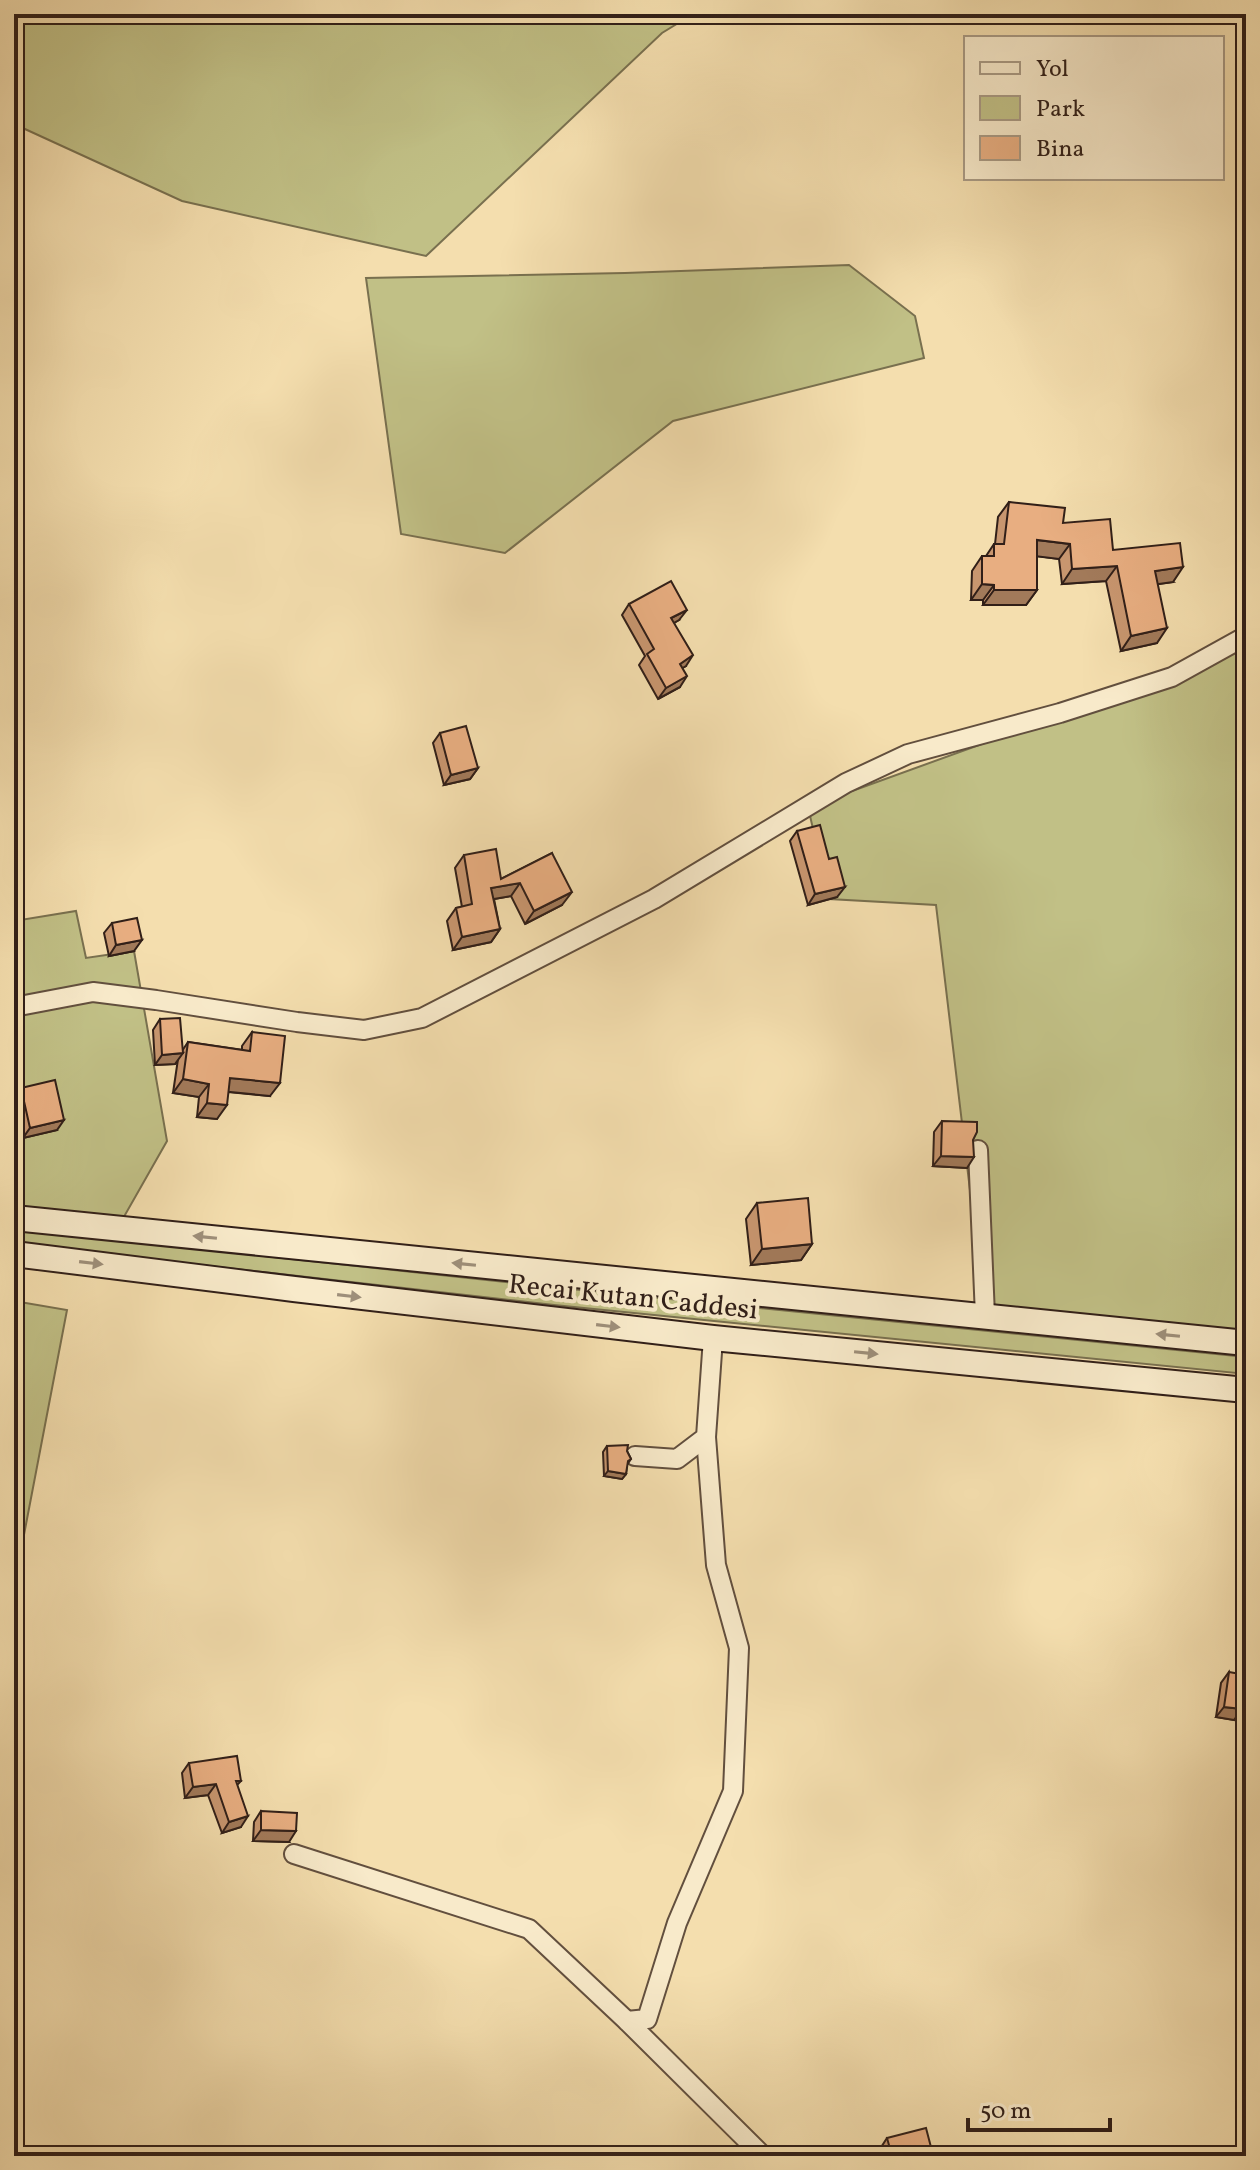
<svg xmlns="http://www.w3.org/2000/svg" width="1260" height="2170" viewBox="0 0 1260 2170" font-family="Vollkorn,serif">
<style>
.green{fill:#c1c086;stroke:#79704f;stroke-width:2}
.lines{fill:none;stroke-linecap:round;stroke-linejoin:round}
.minor-casing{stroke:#624f3e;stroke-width:22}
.secondary-casing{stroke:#311f18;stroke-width:28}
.minor{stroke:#f8eaca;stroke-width:18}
.secondary{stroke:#f8eaca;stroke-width:24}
.wall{fill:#c8966f;stroke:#311f18;stroke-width:2}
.shaded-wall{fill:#a27a5a;stroke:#311f18;stroke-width:2}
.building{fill:#e8ae81;stroke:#311f18;stroke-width:2}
.oneway{fill:#9e8f7a}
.labels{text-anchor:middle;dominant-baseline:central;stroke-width:8;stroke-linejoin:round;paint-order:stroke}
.street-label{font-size:28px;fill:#311f18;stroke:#f8eaca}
</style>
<rect width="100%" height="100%" fill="#f4deae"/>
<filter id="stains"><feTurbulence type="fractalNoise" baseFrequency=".0025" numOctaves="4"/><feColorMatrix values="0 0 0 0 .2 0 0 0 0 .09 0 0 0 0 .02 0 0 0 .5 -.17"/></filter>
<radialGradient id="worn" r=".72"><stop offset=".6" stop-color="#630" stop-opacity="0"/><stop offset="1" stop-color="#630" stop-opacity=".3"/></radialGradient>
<!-- green -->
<g class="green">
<path d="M14,14H693L662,33L426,256L182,201L14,124Z"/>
<path d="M849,265L915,316L924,358L673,421L505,553L401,534L366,278L625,273Z"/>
<path d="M1246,636V1343L985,1316L936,905L829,899L808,807L1117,695Z"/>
<path d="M76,911L86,958L134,951L167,1141L117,1229L14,1219V921Z"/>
<path d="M14,1229L551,1287L1246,1357V1374L554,1305L14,1244Z"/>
<path d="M14,1301L67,1310L14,1587Z"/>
</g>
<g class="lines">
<defs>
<g id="minor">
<path d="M14,1007L93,992L156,1000L297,1022L364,1030L422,1018L654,899L846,783L908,754L1060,713L1172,677L1246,636"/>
<path d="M978,1150L985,1316"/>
<path d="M635,1456L677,1459L706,1437L713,1338"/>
<path d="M294,1854L529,1929L627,2021L763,2156"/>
<path d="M627,2021L647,2019L677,1923L733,1791L739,1648L716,1565L706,1437"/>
</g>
<g id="secondary">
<path d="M14,1218L1246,1343"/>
<path d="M14,1254L294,1289L713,1338L1246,1390"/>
</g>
</defs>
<!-- minor casing -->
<use href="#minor" class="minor-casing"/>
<!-- secondary casing -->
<use href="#secondary" class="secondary-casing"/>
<!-- minor -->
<use href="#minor" class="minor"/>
<!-- secondary -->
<use href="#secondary" class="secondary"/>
</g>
<!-- wall -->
<g class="wall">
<path d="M1009,502L1063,523L1173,582L1158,584L1157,643L1121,651L1106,581L1062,584L1059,559L1037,556V590L1026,605H983V600H971L972,571L982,556H986L994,544H995L998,517Z"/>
<path d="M629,604L679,620L674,623L686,666L682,668L680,687L658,699L639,665L645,656L622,615Z"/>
<path d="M440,733L478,768L470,779L444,785L433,743Z"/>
<path d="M797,831L837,897L808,905L790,841Z"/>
<path d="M552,853L562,905L525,924L511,896L494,899L500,929L491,942L453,950L447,921L456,908L462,907L455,868L464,855L501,879Z"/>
<path d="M112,923L134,951L109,956L104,933Z"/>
<path d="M160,1019L182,1051L188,1042L242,1050V1046L252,1032L270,1096L228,1092L217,1119L197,1117L199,1097L173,1093L178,1059L175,1064L155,1065L153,1030Z"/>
<path d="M21,1088L57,1130L23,1138L14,1099Z"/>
<path d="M942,1121L973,1140L967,1168L933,1166L934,1132Z"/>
<path d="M757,1203L812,1244L801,1260L751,1265L746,1219Z"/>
<path d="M607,1446L627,1451L631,1459L627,1465L626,1474L622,1479L604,1476L603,1452Z"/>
<path d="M1229,1672L1234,1720L1216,1717L1221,1683Z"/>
<path d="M189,1763L241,1781L237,1785L241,1827L222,1833L208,1795L185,1798L182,1773Z"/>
<path d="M261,1811L289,1842L253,1841L254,1822Z"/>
<path d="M887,2138L929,2156H882L880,2149Z"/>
</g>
<!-- shaded-wall -->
<g class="shaded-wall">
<path d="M1037,540L1070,544L1059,559L1026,555Z"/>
<path d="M1117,566L1106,581L1062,584L1072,569Z"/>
<path d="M1183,567L1173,582L1145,586L1155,571Z"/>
<path d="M982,584L994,585L983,600H971Z"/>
<path d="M994,590H1037L1026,605H983Z"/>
<path d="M687,610L679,620L663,629L671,618Z"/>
<path d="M1167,628L1157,643L1121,651L1131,636Z"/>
<path d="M693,655L686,666L672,674L680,664Z"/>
<path d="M687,676L680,687L658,699L666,688Z"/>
<path d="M478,768L470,779L444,785L451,775Z"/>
<path d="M520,883L511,896L482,901L491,888Z"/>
<path d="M845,887L837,897L808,905L815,894Z"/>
<path d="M572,892L562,905L525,924L534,911Z"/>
<path d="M500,929L491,942L453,950L462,937Z"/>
<path d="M142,940L134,951L109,956L116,945Z"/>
<path d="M183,1053L175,1064L155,1065L162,1055Z"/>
<path d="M230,1078L280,1083L270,1096L220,1091Z"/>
<path d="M183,1079L209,1084L199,1097L173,1093Z"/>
<path d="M207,1103L227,1105L217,1119L197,1117Z"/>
<path d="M64,1120L57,1130L23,1138L30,1128Z"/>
<path d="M941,1156L974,1157L967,1168L933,1166Z"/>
<path d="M812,1244L801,1260L751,1265L762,1249Z"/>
<path d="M608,1471L626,1474L622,1479L604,1476Z"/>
<path d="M1224,1707L1242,1709L1234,1720L1216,1717Z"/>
<path d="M216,1784L208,1795L185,1798L193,1787Z"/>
<path d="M248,1816L241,1827L222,1833L229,1822Z"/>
<path d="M261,1830L296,1831L289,1842L253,1841Z"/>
<path d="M932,2151L929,2156H913Z"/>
</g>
<!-- building -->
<g class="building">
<path d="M1009,502L1065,508L1063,523L1110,519L1113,550L1180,543L1183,567L1155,571L1167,628L1131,636L1117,566L1072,569L1070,544L1037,540V590H994V585L982,584V556H994V544H1004Z"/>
<path d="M671,581L687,610L671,618L693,655L680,664L687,676L666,688L647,654L654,649L629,604Z"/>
<path d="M466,726L478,768L451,775L440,733Z"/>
<path d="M820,825L829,859L837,857L845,887L815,894L797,831Z"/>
<path d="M496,849L501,879L552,853L572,892L534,911L520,883L491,888L500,929L462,937L456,908L472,904L464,855Z"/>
<path d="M137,918L142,940L116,945L112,923Z"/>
<path d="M180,1018L183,1053L162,1055L160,1019Z"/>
<path d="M252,1032L285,1036L280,1083L230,1078L227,1105L207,1103L209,1084L183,1079L188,1042L250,1051Z"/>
<path d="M55,1080L64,1120L30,1128L21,1088Z"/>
<path d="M942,1121L977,1122V1132L973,1140L974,1157L941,1156Z"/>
<path d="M808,1198L812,1244L762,1249L757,1203Z"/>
<path d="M628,1445L627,1451L631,1459L628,1461L626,1474L608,1471L607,1446Z"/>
<path d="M1229,1672L1246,1675L1242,1709L1224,1707Z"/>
<path d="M237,1756L241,1781H236L248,1816L229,1822L216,1784L193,1787L189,1763Z"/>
<path d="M261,1811L297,1813L296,1831L261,1830Z"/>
<path d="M926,2128L932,2151L913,2156H892L887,2138Z"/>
</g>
<!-- one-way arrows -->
<defs><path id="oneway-solid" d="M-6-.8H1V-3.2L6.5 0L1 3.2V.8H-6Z" transform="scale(2)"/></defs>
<g class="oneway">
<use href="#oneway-solid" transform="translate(205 1237) rotate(-174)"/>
<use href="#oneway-solid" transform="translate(91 1263) rotate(7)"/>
<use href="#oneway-solid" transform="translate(464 1264) rotate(-174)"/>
<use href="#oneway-solid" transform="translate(349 1296) rotate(7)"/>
<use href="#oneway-solid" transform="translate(608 1326) rotate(7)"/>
<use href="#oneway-solid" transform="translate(1168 1335) rotate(-174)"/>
<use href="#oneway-solid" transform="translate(866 1353) rotate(6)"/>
</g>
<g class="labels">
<!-- street labels -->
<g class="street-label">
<text transform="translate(633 1298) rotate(6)">Recai Kutan Caddesi</text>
</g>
</g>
<!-- margin -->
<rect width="1260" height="2170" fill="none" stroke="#f4deae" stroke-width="48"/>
<rect x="16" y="16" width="1228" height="2138" fill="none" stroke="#311f18" stroke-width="4"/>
<rect x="24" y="24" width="1212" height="2122" fill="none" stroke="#311f18" stroke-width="2"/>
<!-- legend -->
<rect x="964" y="36" width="260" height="144" fill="#f8eaca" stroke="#a89983" stroke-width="2"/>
<rect x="980" y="62" width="40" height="12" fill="#f8eaca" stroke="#a89983" stroke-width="2"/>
<text x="1036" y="76" font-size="24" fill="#311f18">Yol</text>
<rect x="980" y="96" width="40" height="24" fill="#c1c086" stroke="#a89983" stroke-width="2"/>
<text x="1036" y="116" font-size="24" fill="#311f18">Park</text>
<rect x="980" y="136" width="40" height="24" fill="#e8ae81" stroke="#a89983" stroke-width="2"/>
<text x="1036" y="156" font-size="24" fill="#311f18">Bina</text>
<!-- scale -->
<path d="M968 2118v12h142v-12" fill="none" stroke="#311f18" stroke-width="4"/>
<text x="980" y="2118" font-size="24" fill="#311f18" stroke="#f8eaca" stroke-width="6" paint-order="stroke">50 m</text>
<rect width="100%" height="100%" filter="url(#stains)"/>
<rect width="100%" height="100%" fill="url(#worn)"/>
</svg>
